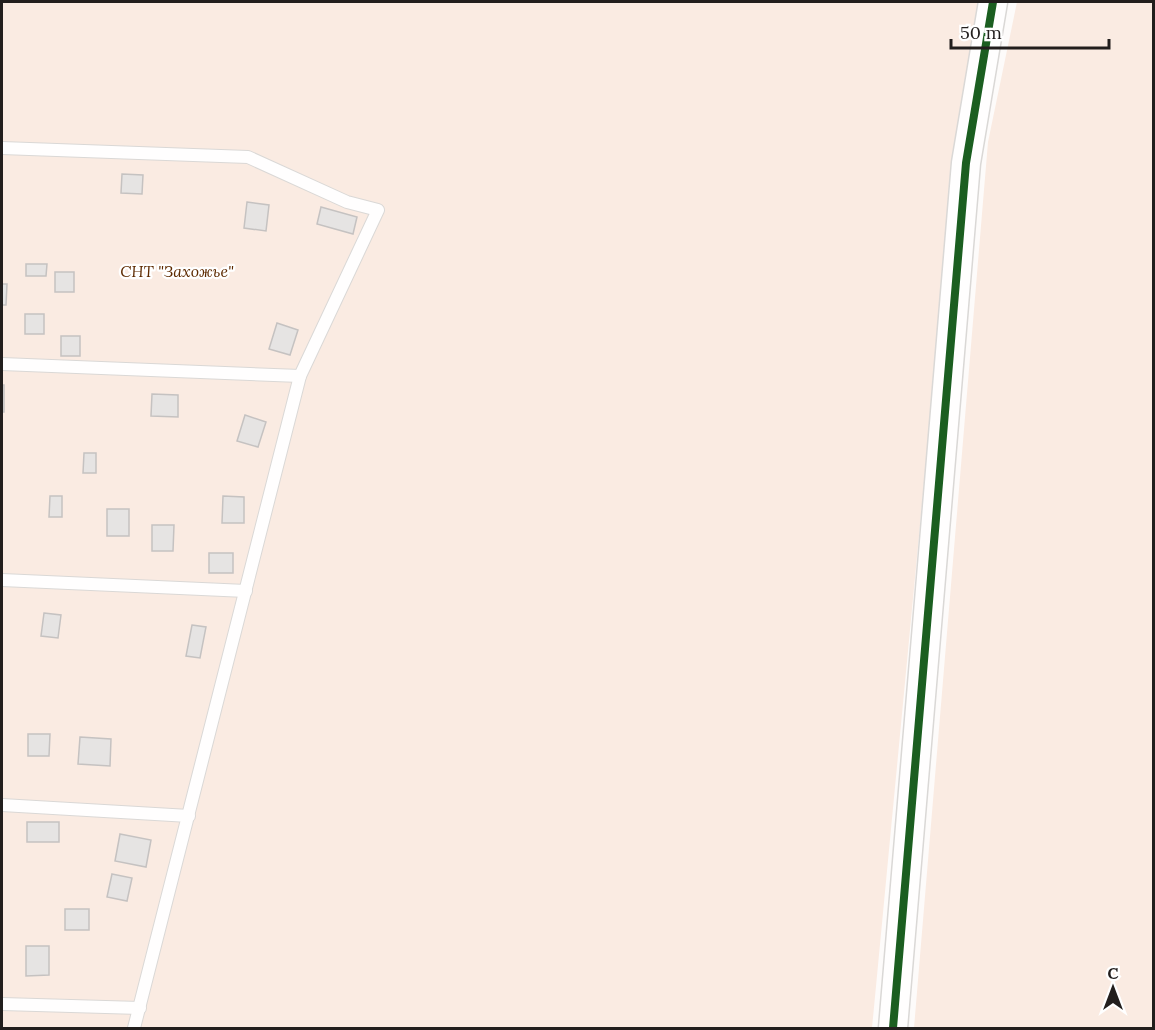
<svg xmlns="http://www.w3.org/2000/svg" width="1155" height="1030" viewBox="0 0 1155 1030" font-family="Lora,serif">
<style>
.green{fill:#faebe2}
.building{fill:#e6e4e3;stroke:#c5c2c1;stroke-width:1.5}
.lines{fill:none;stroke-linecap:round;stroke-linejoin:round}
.service-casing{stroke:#dad8d6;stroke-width:14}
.tertiary-casing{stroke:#dad8d6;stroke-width:31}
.service{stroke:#fffefe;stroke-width:12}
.tertiary{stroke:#fffefe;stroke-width:28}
.cycleway-casing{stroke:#fff;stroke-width:11}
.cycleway{stroke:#1b5e20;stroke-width:8}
.labels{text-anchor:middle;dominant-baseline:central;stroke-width:4.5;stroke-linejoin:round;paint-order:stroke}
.park-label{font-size:16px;font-style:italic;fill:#5d2a00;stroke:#fff}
</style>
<rect width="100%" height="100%" fill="#fdfbfa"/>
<!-- green -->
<g class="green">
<path d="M2,2H981L952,158L933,389L872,1028H2Z"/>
<path d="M1017,2H1153V1028H914L988,142Z"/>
</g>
<!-- building -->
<g class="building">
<path d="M122,174L143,175L142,194L121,193Z"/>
<path d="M247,202L269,205L266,231L244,228Z"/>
<path d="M321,207L357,217L353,234L317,224Z"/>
<path d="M26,264H47L46,276H26Z"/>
<rect x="55" y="272" width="19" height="20"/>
<path d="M2,284H7L6,305H2Z"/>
<rect x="25" y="314" width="19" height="20"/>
<path d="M277,323L298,330L290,355L269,349Z"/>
<rect x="61" y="336" width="19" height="20"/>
<rect x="2" y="385" width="2" height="27"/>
<path d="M152,394L178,395V417L151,416Z"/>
<path d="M245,415L266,422L258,447L237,441Z"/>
<path d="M84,453H96V473H83Z"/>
<path d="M50,496H62V517H49Z"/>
<path d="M223,496L244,497V523H222Z"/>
<rect x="107" y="509" width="22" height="27"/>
<path d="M152,525H174L173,551H152Z"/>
<rect x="209" y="553" width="24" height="20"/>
<path d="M44,613L61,615L58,638L41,636Z"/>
<path d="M192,625L206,627L200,658L186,656Z"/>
<path d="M28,734H50L49,756H28Z"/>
<path d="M80,737L111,739L110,766L78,764Z"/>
<rect x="27" y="822" width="32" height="20"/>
<path d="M120,834L151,840L146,867L115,861Z"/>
<path d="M112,874L132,878L127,901L107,897Z"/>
<rect x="65" y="909" width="24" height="21"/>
<path d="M26,946H49V975L26,976Z"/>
</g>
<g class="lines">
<defs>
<g id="service">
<path d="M2,148L248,157L347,202L378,210L300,376L134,1028"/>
<path d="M2,364L300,376"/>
<path d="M2,580L246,591"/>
<path d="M2,805L189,816"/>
<path d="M2,1004L140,1008"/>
</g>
<path id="tertiary" d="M893,1028L966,163L993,2"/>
</defs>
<!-- service casing -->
<use href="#service" class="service-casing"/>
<!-- tertiary casing -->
<use href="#tertiary" class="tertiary-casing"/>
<!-- service -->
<use href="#service" class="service"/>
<!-- tertiary -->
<use href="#tertiary" class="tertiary"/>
<defs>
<path id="cycleway" d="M893,1028L966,163L993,2"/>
</defs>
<!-- cycleway casing -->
<use href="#cycleway" class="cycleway-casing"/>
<!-- cycleway -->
<use href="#cycleway" class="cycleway"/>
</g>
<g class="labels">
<!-- park labels -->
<g class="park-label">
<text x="177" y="271">СНТ "Захожье"</text>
</g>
</g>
<!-- border -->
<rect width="1155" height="1030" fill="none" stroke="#221e1d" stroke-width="6"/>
<!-- north arrow -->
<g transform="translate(1113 988)" stroke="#ffffff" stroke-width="4.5" paint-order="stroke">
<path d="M0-4.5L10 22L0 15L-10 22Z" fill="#221e1d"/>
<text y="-9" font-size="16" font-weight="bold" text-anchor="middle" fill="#221e1d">С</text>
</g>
<!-- scale -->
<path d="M951 39v9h158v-9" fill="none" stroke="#221e1d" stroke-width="3"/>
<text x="960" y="39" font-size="18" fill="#221e1d" stroke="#ffffff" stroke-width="4.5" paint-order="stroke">50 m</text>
</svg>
